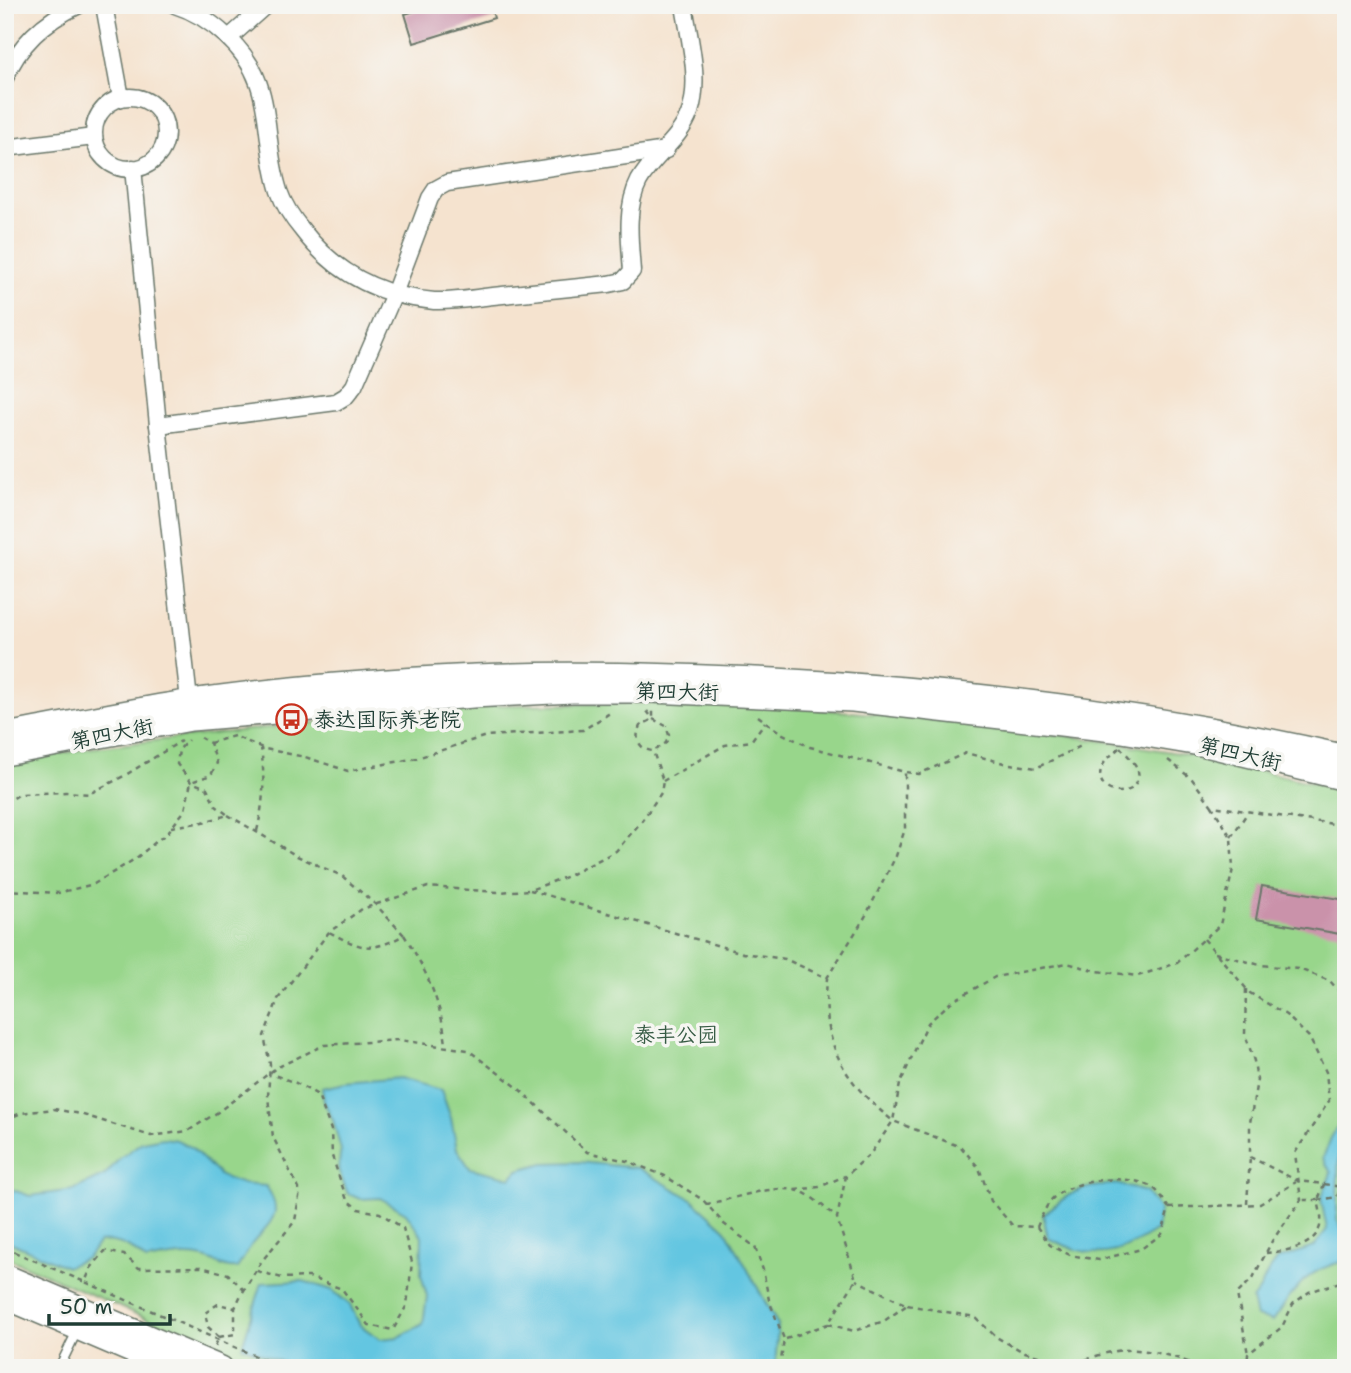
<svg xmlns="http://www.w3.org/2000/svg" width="1351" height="1373" viewBox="0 0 1351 1373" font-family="'Shantell Sans','LXGW WenKai TC',sans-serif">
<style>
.green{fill:#98d68b;stroke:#5c8a60;stroke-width:2}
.water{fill:#63c6e1;stroke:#41828a;stroke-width:2}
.building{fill:#ca92aa}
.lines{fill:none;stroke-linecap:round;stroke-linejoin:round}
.lane-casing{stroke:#6a776a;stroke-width:11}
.street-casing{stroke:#6a776a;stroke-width:19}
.secondary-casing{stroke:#6a776a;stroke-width:26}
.path{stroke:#6a776a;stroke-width:2.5;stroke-dasharray:5 5;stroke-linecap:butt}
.lane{stroke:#fff;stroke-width:8}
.street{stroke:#fff;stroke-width:16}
.secondary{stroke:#fff;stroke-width:23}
.labels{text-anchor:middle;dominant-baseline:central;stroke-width:7;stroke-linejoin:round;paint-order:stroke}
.street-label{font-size:21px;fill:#1f3d34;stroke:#f6f6f2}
.poi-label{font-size:21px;fill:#1f3d34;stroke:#f6f6f2;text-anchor:start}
.park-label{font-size:21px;fill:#375c45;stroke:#f6f6f2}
</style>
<rect width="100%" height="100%" fill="#f6f6f2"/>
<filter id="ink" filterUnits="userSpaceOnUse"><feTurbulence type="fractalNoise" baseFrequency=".0143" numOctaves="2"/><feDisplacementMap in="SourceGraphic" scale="14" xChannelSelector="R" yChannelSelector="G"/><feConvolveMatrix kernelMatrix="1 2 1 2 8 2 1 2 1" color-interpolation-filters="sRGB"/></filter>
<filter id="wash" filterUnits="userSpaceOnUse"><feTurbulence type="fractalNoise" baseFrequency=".00686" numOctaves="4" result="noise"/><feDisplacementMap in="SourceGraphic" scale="28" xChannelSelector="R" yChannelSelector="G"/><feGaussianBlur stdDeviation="1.57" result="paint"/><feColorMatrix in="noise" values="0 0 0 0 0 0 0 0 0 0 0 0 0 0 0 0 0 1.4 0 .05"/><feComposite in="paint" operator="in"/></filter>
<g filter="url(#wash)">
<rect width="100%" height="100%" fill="#f5e3cf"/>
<!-- green -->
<path class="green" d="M718,703C876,711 1034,728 1190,755C1242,765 1294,779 1346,791V1368H260L5,1257V764L91,748L263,728L493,705Z"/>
<!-- water -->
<g class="water">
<path d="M399,1078L441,1090L451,1118L457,1149L470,1168L511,1178L518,1170L544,1163L579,1162L638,1168L693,1200L726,1230L778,1325L775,1368H296L242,1346L262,1283L303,1281L332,1290L350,1305L360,1325L380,1339L399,1337L423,1324L427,1296L421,1275L422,1236L406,1213L380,1198L360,1199L348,1194L338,1169L341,1150L333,1120L324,1102L322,1088L346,1083Z"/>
<path d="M1346,1112V1146L1339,1155L1337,1197V1220L1346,1236V1253L1341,1262C1302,1272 1295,1290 1273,1321L1256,1317L1252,1300L1260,1289L1268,1272L1278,1259L1314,1247L1327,1229L1321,1199L1331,1173L1323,1158L1331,1138Z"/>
<path d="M163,1138L177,1140L191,1147L220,1176L243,1184L266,1186C286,1215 269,1222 252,1244C247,1252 243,1260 237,1268C224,1270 217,1261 204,1258C186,1253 164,1258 146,1261C132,1248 119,1239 99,1242L87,1258L66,1267L5,1240V1187L30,1196L73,1190L105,1175L120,1158L142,1142Z"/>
<path d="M1117,1184L1146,1192L1160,1210L1157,1230C1113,1258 1096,1261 1048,1238L1043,1215C1072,1190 1079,1187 1117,1184Z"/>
<path d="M1114,1362L1158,1368H1096Z"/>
</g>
<g id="blocks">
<!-- building -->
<g class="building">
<path d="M434,5H490L494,18L414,43L405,14Z"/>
<path d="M1262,886L1346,900L1340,934L1256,919Z"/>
</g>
</g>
</g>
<g filter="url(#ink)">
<use href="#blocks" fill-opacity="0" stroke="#6a776a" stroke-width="2"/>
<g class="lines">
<defs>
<path id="lane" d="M59,1368L78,1329"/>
<g id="street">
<path d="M104,5L121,98"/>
<path d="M175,5C194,11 211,22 225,35C278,82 260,131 279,191C284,206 293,219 303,231C336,274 381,296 434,301C453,302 474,298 493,296C531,292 570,288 609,284L623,281L632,271C630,243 625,208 639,181C653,156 680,140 690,112C701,80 689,38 684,5"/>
<path d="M229,38L266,5"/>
<path d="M5,78C19,44 46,20 79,5"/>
<circle cx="130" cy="133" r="36"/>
<path d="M5,148L94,137"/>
<path d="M133,168L158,425L190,709"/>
<path d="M158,425L336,402L346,396L354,386L394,294L430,198L436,189L447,183L666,150"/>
</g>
<g id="secondary">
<path d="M5,735C63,725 121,712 179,703C263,690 350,683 436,678C549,671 662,674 775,680C967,690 1158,714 1346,757"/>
<path d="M5,754L191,719L473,696L572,691H652L853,700L1122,731L1206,745L1346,779"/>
<path d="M5,1276L221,1368"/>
<path d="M5,1297L171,1368"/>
</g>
</defs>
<!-- lane casing -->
<use href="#lane" class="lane-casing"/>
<!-- street casing -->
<use href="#street" class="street-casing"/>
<!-- secondary casing -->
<use href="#secondary" class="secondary-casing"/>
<!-- path -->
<g class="path">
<path d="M647,711L653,719L666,726L669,735L666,743L653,751"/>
<path d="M758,716L781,733L810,747L905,772L919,774L966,753L1004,763L1036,768L1081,746"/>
<path d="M210,743L234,736L265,749L305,757L348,771L417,758L486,736L583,730L613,711"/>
<path d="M1120,747C1132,761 1148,772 1131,789C1116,797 1096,788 1101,769C1104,760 1114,753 1120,747Z"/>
<path d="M1168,760L1192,779L1212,806L1346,826"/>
<path d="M663,781L725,745L751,741L765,722"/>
<path d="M5,803L20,794L66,792L89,794L124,776L181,741"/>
<path d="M228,815L297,856L342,876L375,904L404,935C371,953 362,949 329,932"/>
<path d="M171,827L203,822L228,815L216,806L207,788L191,782L177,764L179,750L188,740"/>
<path d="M257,831C264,802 265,777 261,748"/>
<path d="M1231,837L1248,812"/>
<path d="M5,890L58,893L94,884L135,859L168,832L185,810L191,782L211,775L217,763L210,743L201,738"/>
<path d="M530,890L743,953L785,959L827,978L865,917L896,856L905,829V773"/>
<path d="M404,935C426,969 442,1005 446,1045"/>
<path d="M1204,939L1250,993L1286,1015L1309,1037L1326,1072L1329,1101L1295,1153L1301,1200L1272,1241L1253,1278L1237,1294L1248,1354"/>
<path d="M1215,953L1260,965L1299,969L1330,981L1346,999"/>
<path d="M1246,989L1245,1034L1254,1061L1257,1080L1250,1123V1157L1298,1181L1324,1184L1318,1200"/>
<path d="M5,1120L21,1113L54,1109L80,1114L151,1136L188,1131L218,1112L276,1068L324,1045L399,1040L468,1050L517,1087L587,1152L627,1161L665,1176L703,1200L724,1224L755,1247L763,1270L769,1300L784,1339L780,1368"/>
<path d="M1324,1184L1341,1187"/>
<path d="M795,1190L819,1187L845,1176"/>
<path d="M1318,1200L1337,1197L1341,1187H1346"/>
<path d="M706,1204C732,1200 768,1185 794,1190C810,1192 824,1208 836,1217"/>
<path d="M1247,1204L1250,1157"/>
<path d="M1169,1208L1260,1204L1296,1182"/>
<path d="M1037,1227C1041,1218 1046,1205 1053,1198C1074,1179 1127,1173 1152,1187C1159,1191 1164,1202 1169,1208L1162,1234L1141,1249L1099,1260L1070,1255L1050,1245L1037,1227L1013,1226L991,1201L979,1168L961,1147L893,1121L900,1084L914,1052L928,1023L951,1002L995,977L1067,963L1097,971L1138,976L1177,963L1220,925L1233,869L1231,837L1212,806"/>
<path d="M5,1248L85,1282"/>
<path d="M1266,1253C1286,1251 1317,1248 1321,1222C1322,1216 1319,1206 1318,1200H1301"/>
<path d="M257,1271L282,1278L309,1277L342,1289L369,1325L393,1330L407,1305L412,1262L403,1228L380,1213L358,1209L347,1200L332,1156L331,1130L318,1095L296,1083L271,1074"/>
<path d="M244,1290L228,1274L201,1267L139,1268L124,1255L105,1251L91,1268L85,1282L283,1368"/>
<path d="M907,1305L975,1317L996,1337L1022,1351L1060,1363L1075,1364"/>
<path d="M828,1324L854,1331L884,1321L907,1305L856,1280"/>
<path d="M219,1337L208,1327L205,1313L218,1304L235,1308"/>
<path d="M786,1339L828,1324L856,1280L837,1218L846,1176L871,1153L893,1121C842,1080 822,1044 827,978"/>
<path d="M215,1346L219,1337L235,1334V1308L240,1297L261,1262L295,1221L300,1191L273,1137L268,1097L270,1064L264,1036L278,999L329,932L362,909L428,887L498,892L530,890L568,876L616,851L641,822L661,793L663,781L653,751C639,750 634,738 640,726L653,719V709"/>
<path d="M1068,1368C1085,1359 1107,1351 1126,1350C1146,1348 1183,1358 1201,1368"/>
<path d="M1247,1368L1248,1354L1282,1327L1293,1304L1309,1292L1346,1280"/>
</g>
<!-- lane -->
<use href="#lane" class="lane"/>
<!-- street -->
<use href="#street" class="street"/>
<!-- secondary -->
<use href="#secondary" class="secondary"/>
</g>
</g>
<!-- icons -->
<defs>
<symbol id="bus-ring" viewBox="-11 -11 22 22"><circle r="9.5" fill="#f6f6f2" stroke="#c8321e" stroke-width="1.5"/><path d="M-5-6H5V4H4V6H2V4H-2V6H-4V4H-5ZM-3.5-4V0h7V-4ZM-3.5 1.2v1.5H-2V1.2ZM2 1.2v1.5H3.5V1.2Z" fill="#c8321e"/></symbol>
</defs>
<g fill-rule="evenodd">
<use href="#bus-ring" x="274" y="702" width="35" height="35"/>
</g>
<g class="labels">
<!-- street labels -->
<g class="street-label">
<text transform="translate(677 692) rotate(1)">第四大街</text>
<text transform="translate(112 734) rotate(-11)">第四大街</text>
<text transform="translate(1240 754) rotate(13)">第四大街</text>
</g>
<!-- poi labels -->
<g class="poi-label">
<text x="314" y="720">泰达国际养老院</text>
</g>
<!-- park labels -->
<g class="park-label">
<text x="676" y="1035">泰丰公园</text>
</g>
</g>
<!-- margin -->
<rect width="1351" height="1373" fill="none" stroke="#f6f6f2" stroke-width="28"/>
<!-- scale -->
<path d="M49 1314v10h121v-10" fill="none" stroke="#1f3d34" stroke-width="3.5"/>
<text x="60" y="1314" font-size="21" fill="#1f3d34" stroke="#f6f6f2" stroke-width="5" paint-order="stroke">50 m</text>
</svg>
